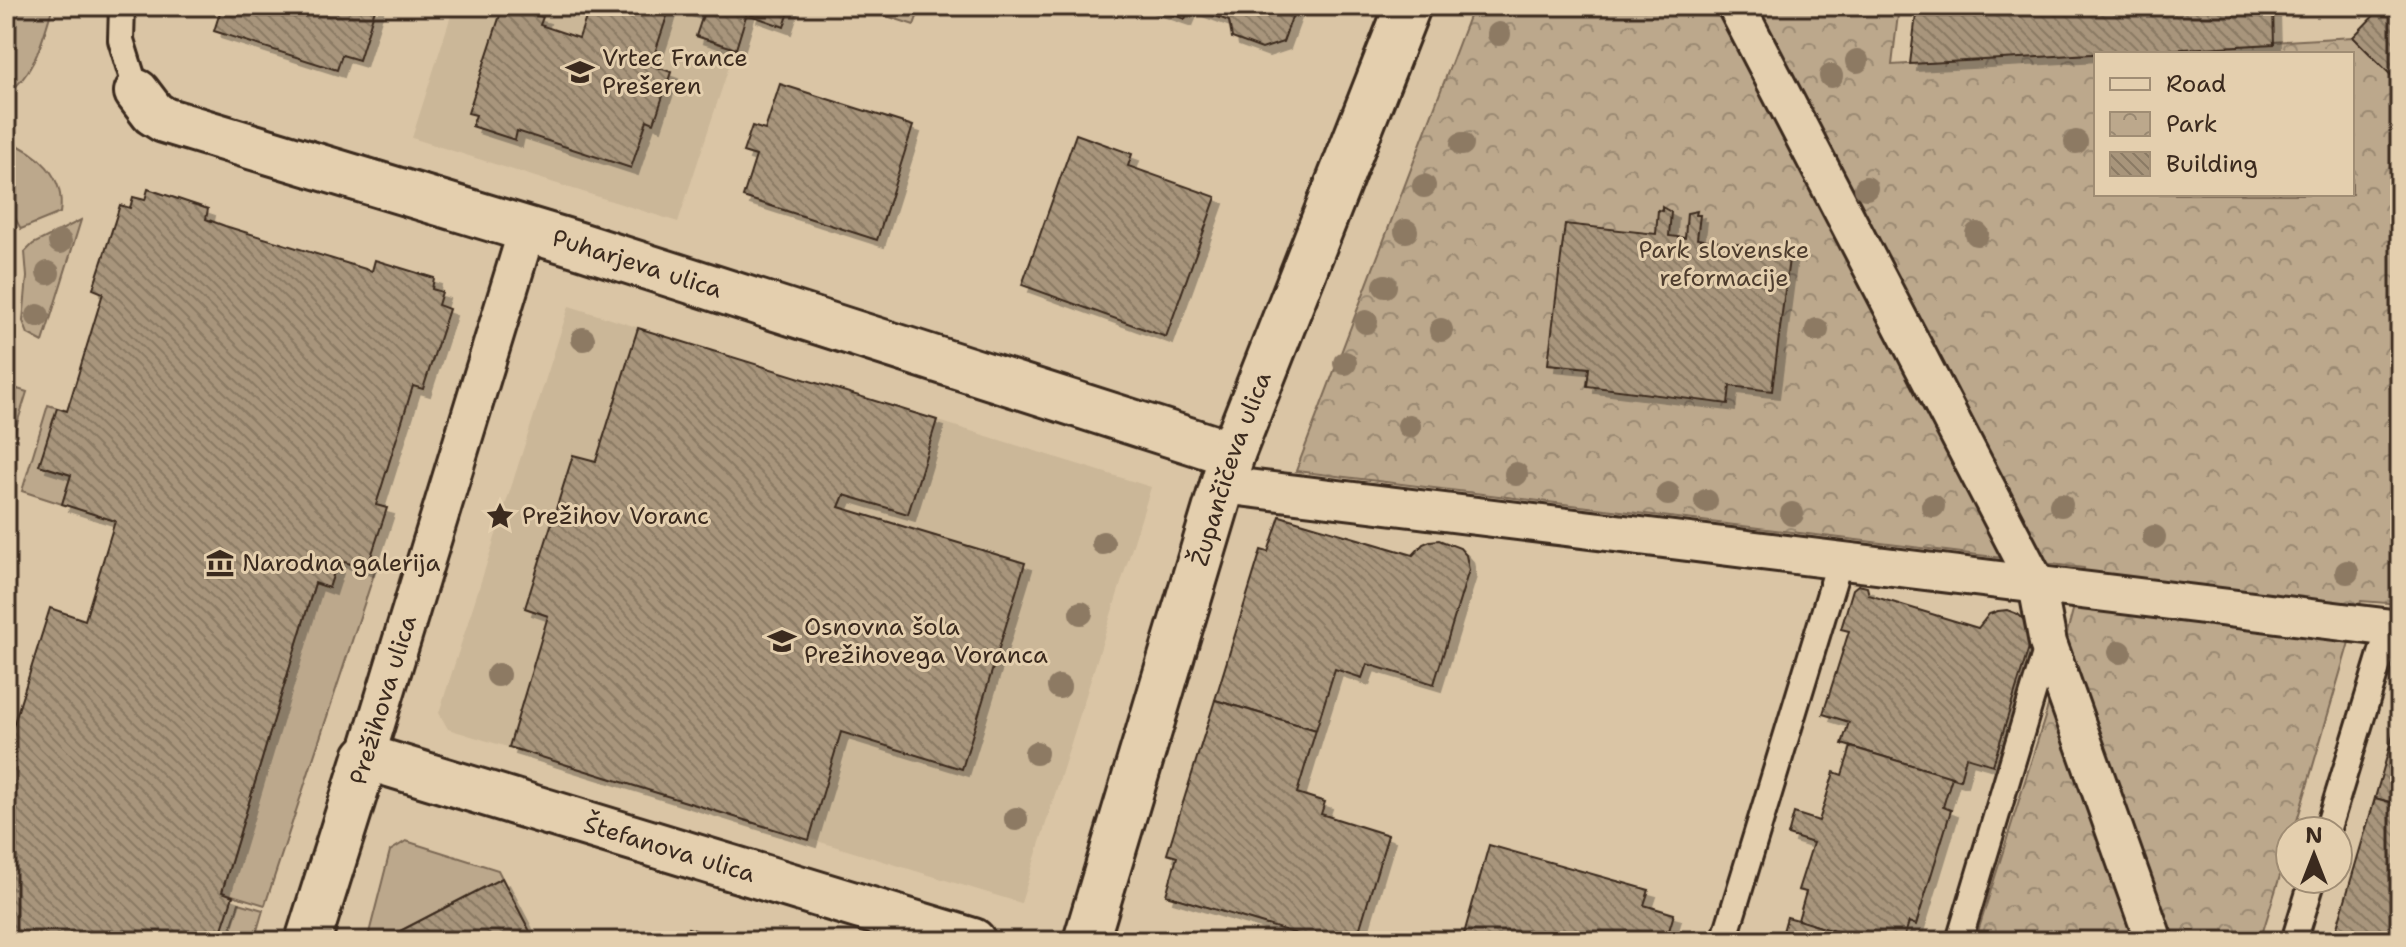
<svg xmlns="http://www.w3.org/2000/svg" width="2406" height="947" viewBox="0 0 2406 947" font-family="'Shantell Sans',sans-serif">
<style>
.built{fill:#cbb798}
.green{fill:#bca88c;stroke:#7c6955;stroke-width:2}
.park{fill:url(#park-crowns);stroke:#7c6955;stroke-width:2;fill-rule:evenodd}
.building{fill:url(#building-back-hatch);stroke:#3b2a1e;stroke-width:2;filter:url(#shadow)}
.lines{fill:none;stroke-linecap:round;stroke-linejoin:round}
.service-casing{stroke:#3b2a1e;stroke-width:30}
.pedestrian-casing{stroke:#3b2a1e;stroke-width:42}
.minor-casing{stroke:#3b2a1e;stroke-width:50}
.service{stroke:#e4cfae;stroke-width:24}
.pedestrian{stroke:#e4cfae;stroke-width:36}
.minor{stroke:#e4cfae;stroke-width:44}
.tree{fill:#8d7a64}
.labels{text-anchor:middle;dominant-baseline:central;stroke-width:6;stroke-linejoin:round;paint-order:stroke}
.poi-label{font-size:24px;fill:#3b2a1e;stroke:#e4cfae;text-anchor:start}
.park-label{font-size:24px;fill:#4e3d2e;stroke:#e4cfae}
.street-label{font-size:24px;fill:#3b2a1e;stroke:#e4cfae}
</style>
<defs>
<pattern id="park-crowns" width="20" height="18" patternUnits="userSpaceOnUse" patternTransform="scale(2)"><rect width="20" height="18" fill="#bca88c"/><path d="M2 6a3 3 0 1 1 6 0M12 15a3 3 0 1 1 6 0" fill="none" stroke="#9a8972"/></pattern>
<pattern id="building-back-hatch" width="6" height="6" patternUnits="userSpaceOnUse" patternTransform="scale(2)"><rect width="6" height="6" fill="#a8957b"/><path d="M-1 5l2 2M0 0l6 6M5-1l2 2" fill="none" stroke="#8a7a64"/></pattern>
<filter id="shadow"><feDropShadow dx="7" dy="7" stdDeviation="0" flood-color="#0004"/></filter>
</defs>
<rect width="100%" height="100%" fill="#dac5a5"/>
<filter id="ink" filterUnits="userSpaceOnUse"><feTurbulence type="fractalNoise" baseFrequency=".0125" numOctaves="2"/><feDisplacementMap in="SourceGraphic" scale="16" xChannelSelector="R" yChannelSelector="G"/><feConvolveMatrix kernelMatrix="1 2 1 2 8 2 1 2 1" color-interpolation-filters="sRGB"/></filter>
<g filter="url(#ink)">
<!-- built -->
<g class="built">
<path d="M454,6H749L678,222L412,138Z"/>
<path d="M569,306L1151,487L1021,903L448,729L439,713Z"/>
</g>
<!-- green -->
<g class="green">
<path d="M6,6H53C42,40 36,73 6,95Z"/>
<path d="M856,6H921L914,25Z"/>
<path d="M6,140C37,152 66,176 60,213L21,229L6,202Z"/>
<path d="M81,220L43,342L28,334L23,321L27,277L25,252L33,244Z"/>
<path d="M11,387L27,392L6,459V402Z"/>
<path d="M48,405L67,411L49,468L71,475L62,504L22,491Z"/>
<path d="M338,560L375,571L265,905L222,892L315,583L329,587Z"/>
<path d="M406,841L498,870L502,878L381,941H367L390,851Z"/>
<path d="M239,903L263,910L254,941H227Z"/>
</g>
<!-- park -->
<path class="park" d="M1473,6H1899L1892,65L2353,37L2400,84V604L2361,601L2294,831H2290V843L2260,941H1975L2045,717L2084,568L1296,471ZM2096,54H2352V194H2096Z"/>
<!-- building -->
<g class="building">
<path d="M222,6H376L359,60L342,55L337,70L214,31Z"/>
<path d="M503,6L543,17L540,25L579,38L590,6H654L669,10L651,65L671,72L654,123L647,120L631,168L517,131L515,140L472,126L476,115L468,113Z"/>
<path d="M675,6H749L736,49L696,36L703,15Z"/>
<path d="M753,6H791L784,27L750,15Z"/>
<path d="M1147,6H1296L1283,42L1262,49L1232,38L1229,21L1190,7L1185,19Z"/>
<path d="M1917,6H2273L2274,44L1910,64Z"/>
<path d="M2383,6H2400V84L2353,37Z"/>
<path d="M780,84L913,126L877,240L743,197L756,156L743,152L752,126L765,130Z"/>
<path d="M1076,134L1132,154L1128,166L1216,197L1166,337L1022,285Z"/>
<path d="M148,189L208,209L206,219L225,226L372,271L375,260L434,278L432,289L442,292L438,305L449,309L423,389L413,386L376,505L387,508L367,569L338,560L329,588L315,583L222,892L233,896L218,941H6V803L9,794L6,793V749L50,608L85,620L115,521L62,504L71,475L39,465L57,408L67,411L71,398L103,293L93,289L120,205L130,208L133,197L145,200Z"/>
<path d="M1662,207L1671,212L1669,236L1685,238L1687,213L1697,211L1696,215H1700L1697,239L1790,251L1772,391L1730,386L1728,404L1587,386L1589,368L1548,364L1565,224L1656,234L1658,210L1662,211Z"/>
<path d="M638,328L937,420L908,514L844,495L839,507L1025,563L962,769L841,732L809,840L509,747L548,616L525,608L573,455L596,461Z"/>
<path d="M1280,516L1413,555L1423,544L1430,541L1439,540L1460,548L1466,555L1469,570L1434,684L1367,664L1362,678L1335,669L1316,730L1215,700L1261,550L1268,552Z"/>
<path d="M1858,585L1867,587L1869,595L1978,628L1989,614L1998,611L2007,610L2018,614L2026,622L2030,644L1993,765L1966,757L1960,780L1842,744L1849,722L1823,714L1849,631L1841,629L1853,589Z"/>
<path d="M1215,700L1316,730L1297,793L1325,802L1321,814L1388,835L1356,941H1321L1166,895L1177,857L1167,854Z"/>
<path d="M2400,711V805L2375,798Z"/>
<path d="M1851,747L1952,777L1943,807L1951,810L1916,925L1909,922L1903,941H1866L1798,920L1806,892L1798,890L1813,843L1788,835L1794,813L1819,821L1834,772L1842,775Z"/>
<path d="M2375,798L2400,805V941H2333Z"/>
<path d="M1489,845L1649,890L1644,905L1674,914L1666,941H1462Z"/>
<path d="M502,878L535,941H381Z"/>
<path d="M1787,917L1798,920L1866,941H1753L1756,932L1781,939Z"/>
<path d="M688,928L729,941H684Z"/>
</g>
<g class="lines">
<defs>
<g id="service">
<path d="M122,6L121,40L137,92"/>
<path d="M2327,831L2389,628"/>
<path d="M1724,941L1840,560"/>
<path d="M1959,941L2048,643"/>
<path d="M2294,941L2313,879"/>
</g>
<g id="pedestrian">
<path d="M1736,6L2037,585L2048,643L2154,941"/>
<path d="M1223,485L2400,629"/>
<path d="M366,757L527,230"/>
</g>
<g id="minor">
<path id="s1" d="M137,92L153,113L164,120L579,245L1232,454"/>
<path id="s2" d="M308,941L366,757L973,941"/>
<path id="s3" d="M1086,941L1232,454L1408,6"/>
</g>
</defs>
<!-- service casing -->
<use href="#service" class="service-casing"/>
<!-- pedestrian casing -->
<use href="#pedestrian" class="pedestrian-casing"/>
<!-- minor casing -->
<use href="#minor" class="minor-casing"/>
<!-- service -->
<use href="#service" class="service"/>
<!-- pedestrian -->
<use href="#pedestrian" class="pedestrian"/>
<!-- minor -->
<use href="#minor" class="minor"/>
</g>
<!-- trees -->
<g class="tree">
<circle cx="1499" cy="34" r="12"/>
<circle cx="1857" cy="61" r="12"/>
<circle cx="1831" cy="76" r="12"/>
<circle cx="2076" cy="142" r="12"/>
<circle cx="1462" cy="144" r="12"/>
<circle cx="1424" cy="186" r="12"/>
<circle cx="1866" cy="188" r="12"/>
<circle cx="1406" cy="231" r="12"/>
<circle cx="1977" cy="234" r="12"/>
<circle cx="60" cy="242" r="12"/>
<circle cx="48" cy="273" r="12"/>
<circle cx="1385" cy="286" r="12"/>
<circle cx="38" cy="316" r="12"/>
<circle cx="1366" cy="322" r="12"/>
<circle cx="1441" cy="330" r="12"/>
<circle cx="1817" cy="330" r="12"/>
<circle cx="583" cy="339" r="12"/>
<circle cx="1345" cy="363" r="12"/>
<circle cx="1409" cy="426" r="12"/>
<circle cx="1516" cy="474" r="12"/>
<circle cx="1668" cy="494" r="12"/>
<circle cx="1706" cy="501" r="12"/>
<circle cx="2061" cy="505" r="12"/>
<circle cx="1933" cy="506" r="12"/>
<circle cx="1792" cy="514" r="12"/>
<circle cx="2154" cy="537" r="12"/>
<circle cx="1103" cy="543" r="12"/>
<circle cx="2347" cy="572" r="12"/>
<circle cx="1081" cy="613" r="12"/>
<circle cx="2120" cy="652" r="12"/>
<circle cx="498" cy="675" r="12"/>
<circle cx="1059" cy="687" r="12"/>
<circle cx="1036" cy="753" r="12"/>
<circle cx="1016" cy="819" r="12"/>
</g>
</g>
<!-- icons -->
<defs>
<symbol id="school-bare" viewBox="-9 -9 18 18"><path d="M0-5L7-2L0 1L-7-2ZM-4 1L0 2.5L4 1V4Q0 6-4 4Z" fill="#3b2a1e" stroke="#e4cfae" stroke-width="2.5" paint-order="stroke"/></symbol>
<symbol id="sight-bare" viewBox="-9 -9 18 18"><path d="M0-6L1.8-2.2L6-1.7L2.9 1.2L3.7 5.4L0 3.3L-3.7 5.4L-2.9 1.2L-6-1.7L-1.8-2.2Z" fill="#3b2a1e" stroke="#e4cfae" stroke-width="2.5" paint-order="stroke"/></symbol>
<symbol id="museum-bare" viewBox="-9 -9 18 18"><path d="M0-6L6-3V-2H-6V-3ZM-5-1h2V3h-2ZM-1-1h2V3h-2ZM3-1h2V3H3ZM-6 4H6V6H-6Z" fill="#3b2a1e" stroke="#e4cfae" stroke-width="2.5" paint-order="stroke"/></symbol>
</defs>
<g fill-rule="evenodd">
<use href="#school-bare" x="560" y="52" width="40" height="40"/>
<use href="#sight-bare" x="480" y="496" width="40" height="40"/>
<use href="#museum-bare" x="200" y="543" width="40" height="40"/>
<use href="#school-bare" x="762" y="621" width="40" height="40"/>
</g>
<g class="labels">
<!-- poi labels -->
<g class="poi-label">
<text x="602" y="58">Vrtec France<tspan x="602" dy="28">Prešeren</tspan></text>
<text x="522" y="516">Prežihov Voranc</text>
<text x="242" y="563">Narodna galerija</text>
<text x="804" y="627">Osnovna šola<tspan x="804" dy="28">Prežihovega Voranca</tspan></text>
</g>
<!-- park labels -->
<g class="park-label">
<text x="1724" y="250">Park slovenske<tspan x="1724" dy="28">reformacije</tspan></text>
</g>
<!-- street labels -->
<g class="street-label">
<text stroke="none"><textPath href="#s1" startOffset="534">Puharjeva ulica</textPath></text>
<text stroke="none"><textPath href="#s3" startOffset="494">Župančičeva ulica</textPath></text>
<text transform="translate(383 700) rotate(-73)">Prežihova ulica</text>
<text stroke="none"><textPath href="#s2" startOffset="510">Štefanova ulica</textPath></text>
</g>
</g>
<!-- margin -->
<rect width="2406" height="947" fill="none" stroke="#e4cfae" stroke-width="32"/>
<rect x="16" y="16" width="2374" height="915" fill="none" stroke="#3b2a1e" stroke-width="3" filter="url(#ink)"/>
<!-- legend -->
<rect x="2094" y="52" width="260" height="144" fill="#e4cfae" stroke="#a08d74" stroke-width="2"/>
<rect x="2110" y="78" width="40" height="12" fill="#e4cfae" stroke="#a08d74" stroke-width="2"/>
<text x="2166" y="92" font-size="24" fill="#3b2a1e">Road</text>
<rect x="2110" y="112" width="40" height="24" fill="url(#park-crowns)" stroke="#a08d74" stroke-width="2"/>
<text x="2166" y="132" font-size="24" fill="#3b2a1e">Park</text>
<rect x="2110" y="152" width="40" height="24" fill="url(#building-back-hatch)" stroke="#a08d74" stroke-width="2"/>
<text x="2166" y="172" font-size="24" fill="#3b2a1e">Building</text>
<!-- north arrow -->
<g transform="translate(2314 855)"><circle r="38" fill="#e4cfae" stroke="#a08d74" stroke-width="2"/>
<path d="M0-6L14 30L0 20L-14 30Z" fill="#3b2a1e"/>
<text y="-12" font-size="22" font-weight="bold" text-anchor="middle" fill="#3b2a1e">N</text>
</g>
</svg>
